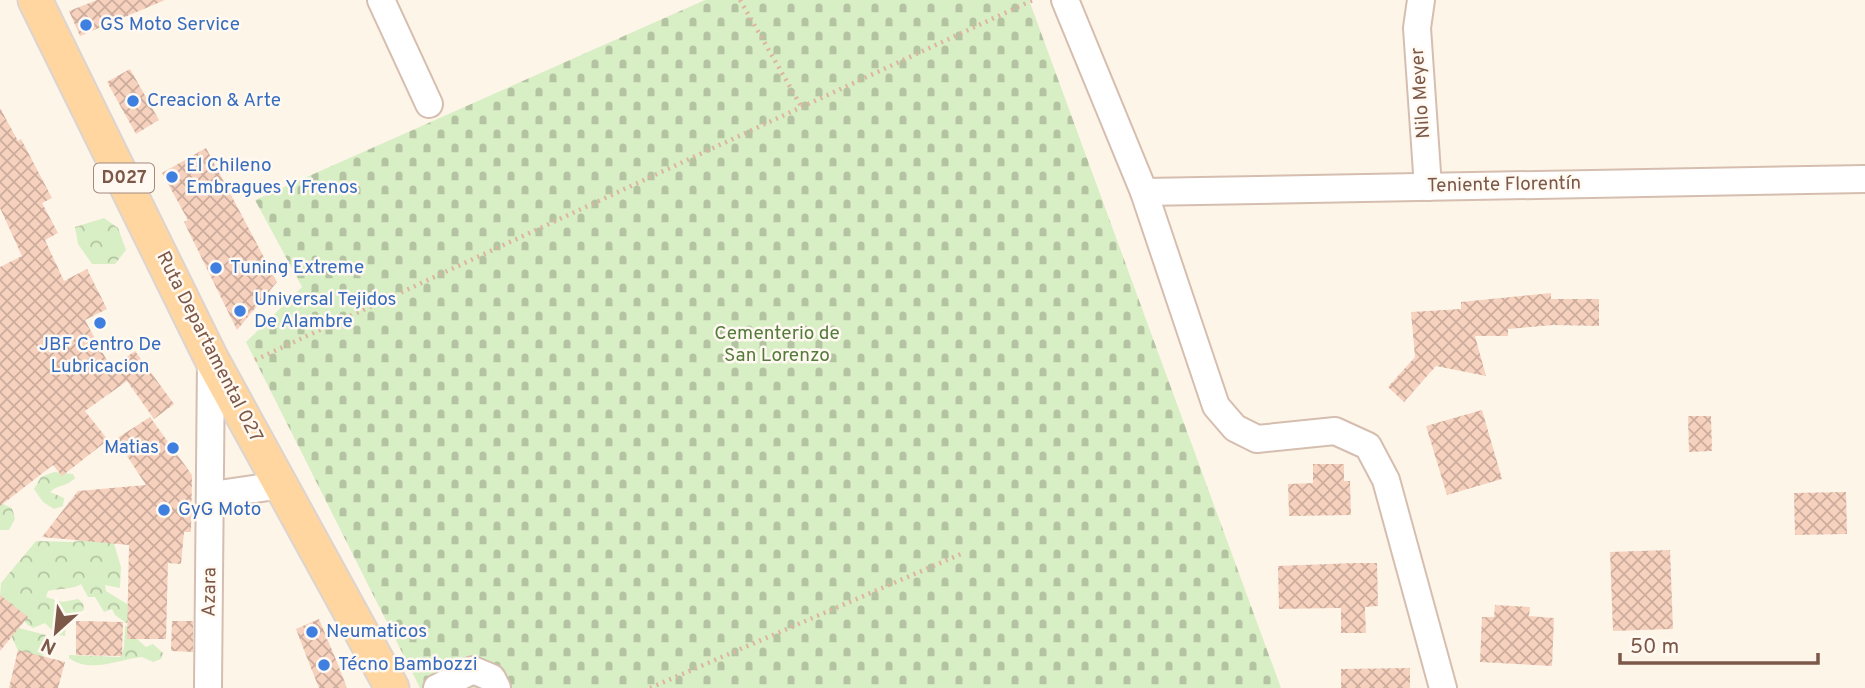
<svg xmlns="http://www.w3.org/2000/svg" width="1865" height="688" viewBox="0 0 1865 688" font-family="Overpass,sans-serif">
<style>
.forest{fill:url(#forest-crowns)}
.cemetery{fill:url(#cemetery-stones)}
.building{fill:url(#building-cross-hatch)}
.lines{fill:none;stroke-linecap:round;stroke-linejoin:round}
.minor-casing{stroke:#d5beaf;stroke-width:30}
.major-casing{stroke:#ddd4d0;stroke-width:37}
.path{stroke:#dcb4a0;stroke-width:4.5;stroke-dasharray:2 5;stroke-linecap:butt}
.minor{stroke:#fff;stroke-width:26}
.major{stroke:#ffd69f;stroke-width:33}
.shop-dot{fill:#3f7fe0;stroke:#fff9f1;stroke-width:2.5}
.labels{text-anchor:middle;dominant-baseline:central;stroke-width:5;stroke-linejoin:round;paint-order:stroke}
.shield{fill:#fff9f1;stroke:#a3887b;stroke-width:2}
.shield-label{font-size:18px;font-weight:bold;fill:#7c5849}
.shop-label{font-size:19px;fill:#366cbe;stroke:#fff9f1;text-anchor:start}
.street-label{font-size:19px;fill:#7c5849;stroke:#fff9f1}
.park-label{font-size:19px;fill:#537c3c;stroke:#fff9f1}
</style>
<defs>
<pattern id="forest-crowns" width="20" height="18" patternUnits="userSpaceOnUse" patternTransform="scale(1.75)"><rect width="20" height="18" fill="#d8eec5"/><path d="M2 6a3 3 0 1 1 6 0M12 15a3 3 0 1 1 6 0" fill="none" stroke="#b4c4a2"/></pattern>
<pattern id="cemetery-stones" width="16" height="16" patternUnits="userSpaceOnUse" patternTransform="scale(1.75)"><rect width="16" height="16" fill="#d8eec5"/><path d="M2 7V4a2 2 0 0 1 4 0v3zM10 15v-3a2 2 0 0 1 4 0v3z" fill="#b4c4a2"/></pattern>
<pattern id="building-cross-hatch" width="8" height="8" patternUnits="userSpaceOnUse" patternTransform="scale(1.75)"><rect width="8" height="8" fill="#f6d1be"/><path d="M0 0l8 8M0 8l8-8" fill="none" stroke="#ccac9c"/></pattern>
</defs>
<rect width="100%" height="100%" fill="#fef5e9"/>
<!-- forest -->
<g class="forest">
<path d="M104,218L118,228L126,250L115,264H92L78,244L75,227Z"/>
<path d="M54,472L73,474L75,478C67,487 58,484 50,492L64,498L63,506L54,509L43,502L34,489L41,477Z"/>
<path d="M0,503L12,508L15,519L9,530H0Z"/>
<path d="M106,536L113,540L121,567L120,588L105,585L106,591L132,607L143,620L126,623L115,615L112,609L104,612L95,597H88L81,584C72,590 59,588 48,591L46,597L62,602L78,599L83,603C86,616 76,619 66,625L65,636L57,635L45,623L33,628L28,625L0,597L1,583L36,541L73,542Z"/>
<path d="M125,626H128L129,632L146,647L153,644L163,653L161,659L153,662L142,657C119,659 91,674 69,658V655L120,657L124,648Z"/>
<path d="M19,628L46,635L50,644L48,652L38,659L20,655L10,633Z"/>
</g>
<!-- cemetery -->
<path class="cemetery" d="M705,0H1029L1281,688H420L246,342L302,287L255,200Z"/>
<!-- building -->
<g class="building">
<path d="M97,0H165L80,36L69,11Z"/>
<path d="M130,69L159,120L136,134L107,82Z"/>
<path d="M0,108L18,141L21,139L52,198L42,203L58,233L45,240L64,281L87,269L107,309L85,320L111,368L135,351L174,404L154,419L127,381L85,411L108,440L62,476L53,465L0,506V267L22,256L0,208Z"/>
<path d="M206,148L277,282L237,330L184,222L188,220L162,173Z"/>
<path d="M1551,293V299H1599V326L1553,325L1508,329V336H1475L1486,376L1436,366L1404,402L1388,387L1415,357L1411,312L1461,309V302Z"/>
<path d="M1482,410L1502,479L1447,495L1426,426Z"/>
<path d="M1688,416H1711L1712,451L1689,452Z"/>
<path d="M150,417L192,475L191,532H184L181,564L168,563L166,639H127L129,545L42,537L78,491L146,485L116,439Z"/>
<path d="M1313,464H1344V481H1350L1351,515L1289,516L1288,484L1313,483Z"/>
<path d="M1846,492L1847,534L1795,535L1794,493Z"/>
<path d="M1670,550L1673,629L1613,631L1610,552Z"/>
<path d="M1355,563H1377L1378,606L1365,607L1366,633H1341V608L1279,609L1278,566Z"/>
<path d="M0,595L28,617L0,651Z"/>
<path d="M1495,605L1530,607L1529,616L1554,618L1552,666L1480,662L1482,617H1494Z"/>
<path d="M319,619L339,667L347,688H319L309,663L296,629Z"/>
<path d="M76,621L123,622L122,656L76,655Z"/>
<path d="M172,621H193V652L171,651Z"/>
<path d="M18,650L65,662L58,688H9Z"/>
<path d="M1410,668V688H1341V669Z"/>
</g>
<g class="lines">
<defs>
<g id="minor">
<path d="M381,0L429,104"/>
<path d="M1065,0L1144,192L1216,406L1235,428L1257,439L1335,431L1368,446L1386,480L1443,688"/>
<path d="M1421,0L1417,28L1428,187"/>
<path d="M1144,192L1865,179"/>
<path d="M212,495L282,485"/>
<path d="M208,688L211,360"/>
<path d="M437,688L473,670L492,678L497,688"/>
</g>
<path id="major" d="M35,0L211,358L392,688"/>
</defs>
<!-- minor casing -->
<use href="#minor" class="minor-casing"/>
<!-- major casing -->
<use href="#major" class="major-casing"/>
<!-- path -->
<g class="path">
<path d="M740,0L801,106"/>
<path d="M255,360L1033,0"/>
<path d="M650,688L961,554"/>
</g>
<!-- minor -->
<use href="#minor" class="minor"/>
<!-- major -->
<use href="#major" class="major"/>
</g>
<!-- markers -->
<g class="shop-dot">
<circle cx="86" cy="25" r="7"/>
<circle cx="133" cy="101" r="7"/>
<circle cx="172" cy="177" r="7"/>
<circle cx="216" cy="268" r="7"/>
<circle cx="240" cy="311" r="7"/>
<circle cx="100" cy="323" r="7"/>
<circle cx="173" cy="448" r="7"/>
<circle cx="164" cy="510" r="7"/>
<circle cx="312" cy="632" r="7"/>
<circle cx="324" cy="665" r="7"/>
</g>
<g class="labels">
<!-- shield labels -->
<rect class="shield" x="94" y="163.5" width="60" height="29" rx="5"/>
<g class="shield-label">
<text x="124" y="178">D027</text>
</g>
<!-- shop labels -->
<g class="shop-label">
<text x="100" y="25">GS Moto Service</text>
<text x="147" y="101">Creacion &amp; Arte</text>
<text x="186" y="166">El Chileno<tspan x="186" dy="22">Embragues Y Frenos</tspan></text>
<text x="230" y="268">Tuning Extreme</text>
<text x="254" y="300">Universal Tejidos<tspan x="254" dy="22">De Alambre</tspan></text>
<text x="100" y="345" text-anchor="middle">JBF Centro De<tspan x="100" dy="22">Lubricacion</tspan></text>
<text x="159" y="448" text-anchor="end">Matias</text>
<text x="178" y="510">GyG Moto</text>
<text x="326" y="632">Neumaticos</text>
<text x="338" y="665">Técno Bambozzi</text>
</g>
<!-- street labels -->
<g class="street-label">
<text transform="translate(1421 93) rotate(-94)">Nilo Meyer</text>
<text transform="translate(1504 185) rotate(-1)">Teniente Florentín</text>
<text transform="translate(209 347) rotate(63)">Ruta Departamental 027</text>
<text transform="translate(210 592) rotate(-89)">Azara</text>
</g>
<!-- park labels -->
<g class="park-label">
<text x="777" y="334">Cementerio de<tspan x="777" dy="22">San Lorenzo</tspan></text>
</g>
</g>
<!-- north arrow -->
<g transform="translate(56 632) rotate(207)" stroke="#fff9f1" stroke-width="5" paint-order="stroke">
<path d="M0-5L12 26L0 18L-12 26Z" fill="#7c5849"/>
<text y="-10" font-size="19" font-weight="bold" text-anchor="middle" fill="#7c5849">N</text>
</g>
<!-- scale -->
<path d="M1620 653v10h198v-10" fill="none" stroke="#7c5849" stroke-width="3.5"/>
<text x="1630" y="653" font-size="21" fill="#7c5849" stroke="#fff9f1" stroke-width="5" paint-order="stroke">50 m</text>
</svg>
